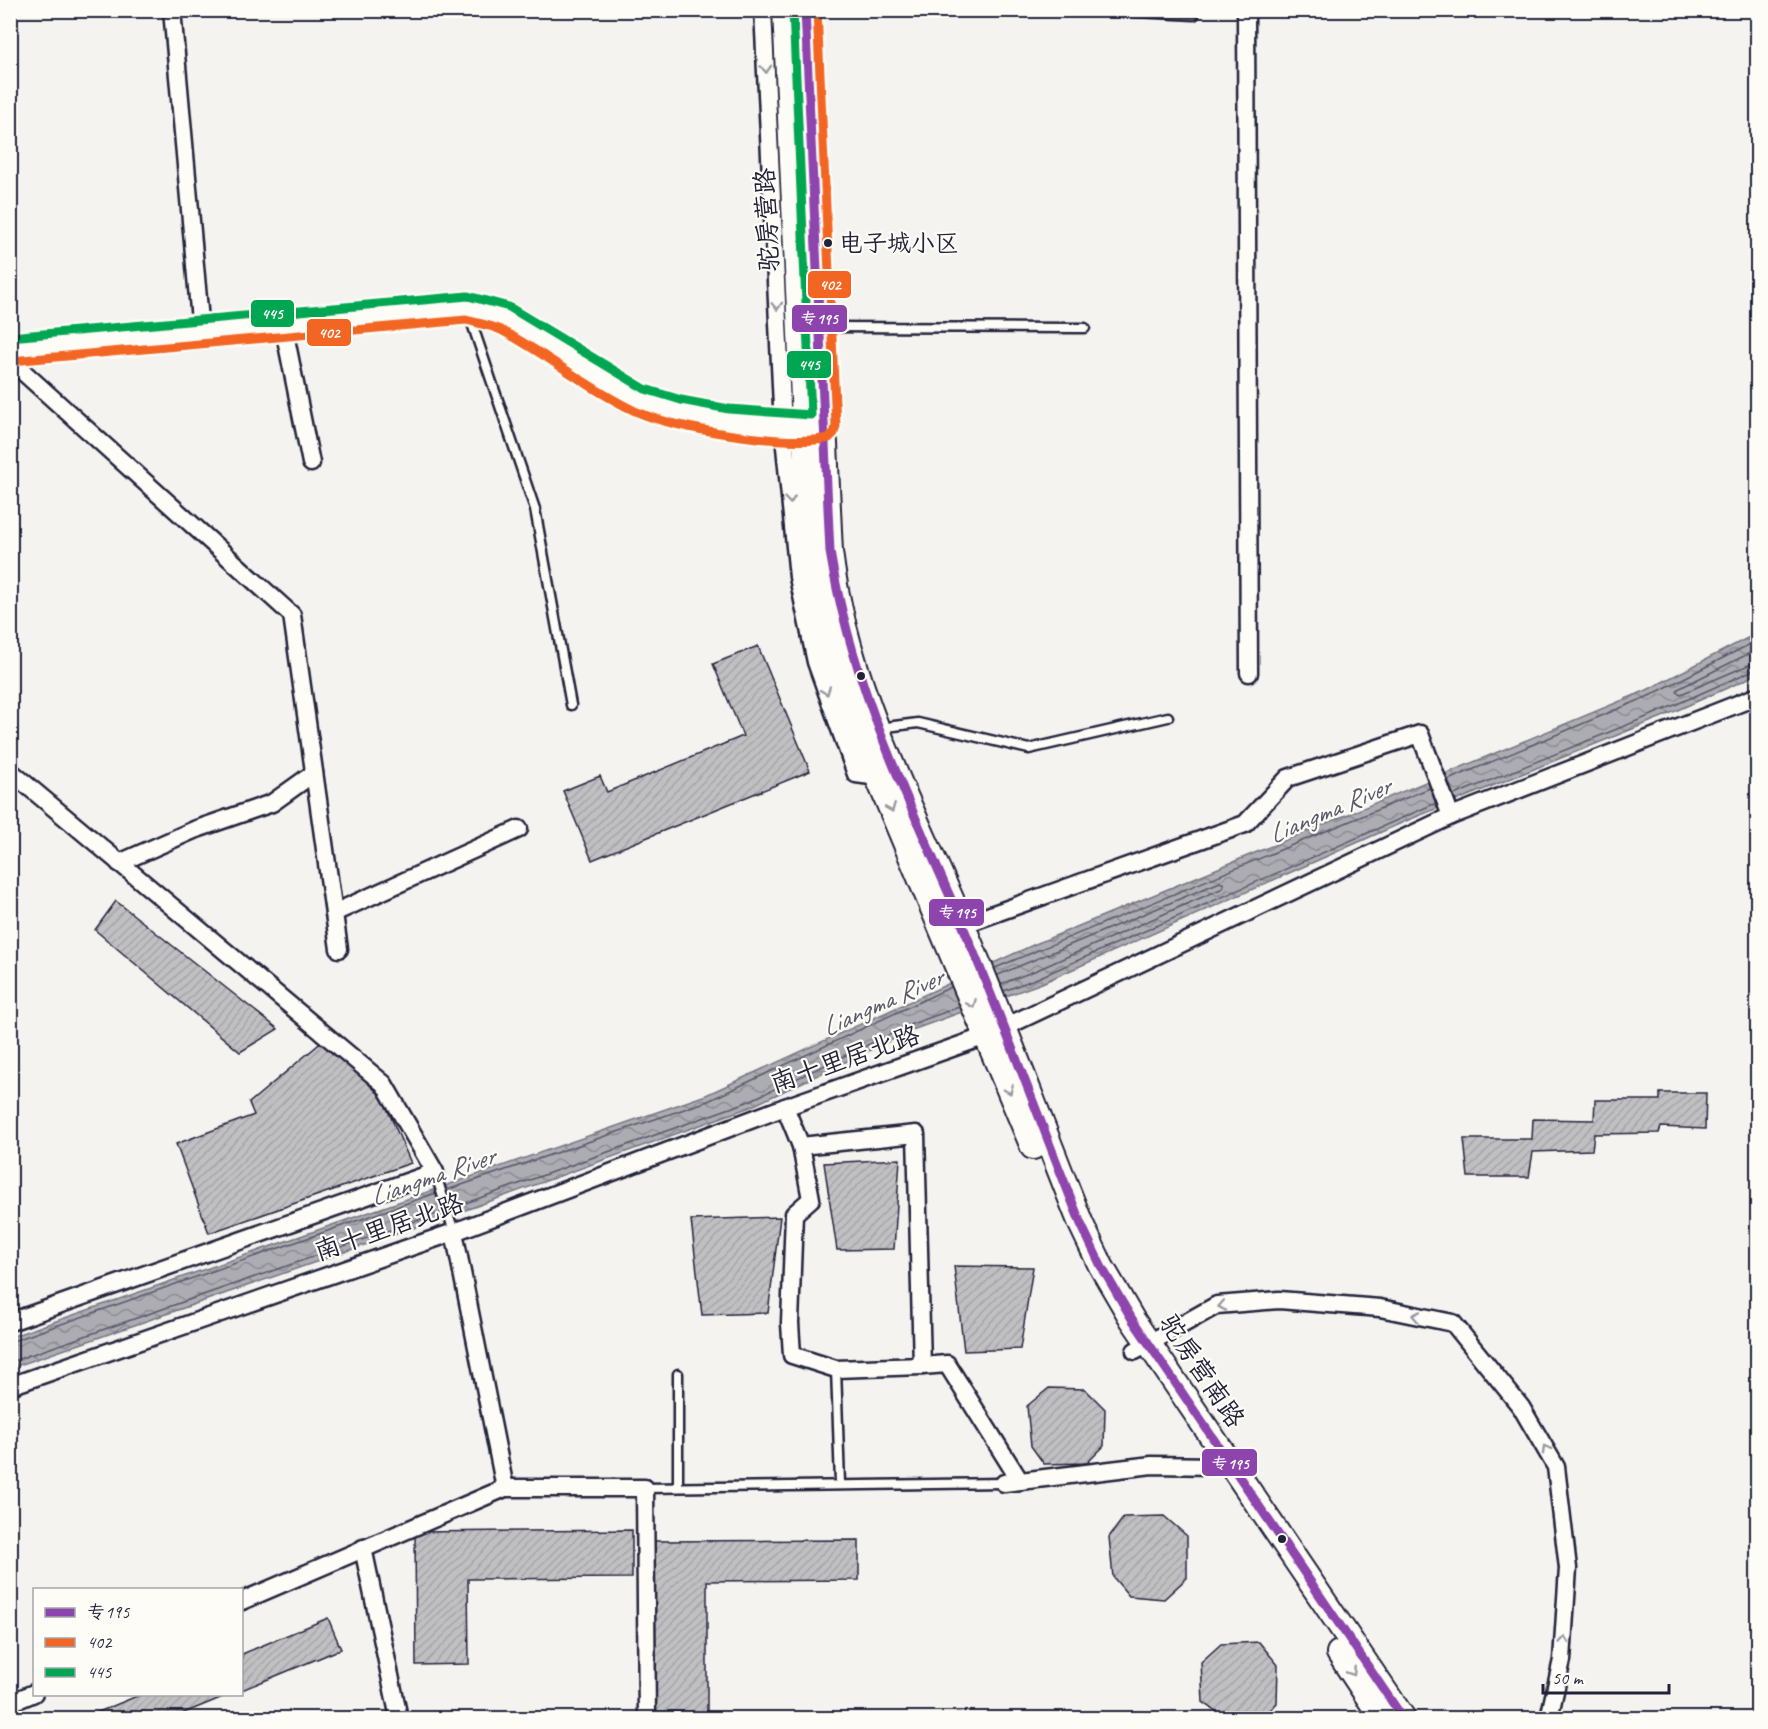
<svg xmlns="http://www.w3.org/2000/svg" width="1768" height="1729" viewBox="0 0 1768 1729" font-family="Caveat,'LXGW WenKai TC',sans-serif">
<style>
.water{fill:url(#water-waves);stroke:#757582;stroke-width:1.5}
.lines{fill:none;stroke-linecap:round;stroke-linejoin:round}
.shore{stroke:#59596b;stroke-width:1.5}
.building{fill:url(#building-hatch);stroke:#22223b;stroke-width:1.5}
.lane-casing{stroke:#22223b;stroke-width:13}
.street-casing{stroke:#22223b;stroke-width:21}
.secondary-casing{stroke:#22223b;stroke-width:28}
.lane{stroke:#fdfcf7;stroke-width:8}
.street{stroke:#fdfcf7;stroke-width:16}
.secondary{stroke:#fdfcf7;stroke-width:24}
.bus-1-casing{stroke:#fdfcf7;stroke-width:14}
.bus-2-casing{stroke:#fdfcf7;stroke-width:14}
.bus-3-casing{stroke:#fdfcf7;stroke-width:14}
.bus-1{stroke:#8e44ad;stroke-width:9}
.bus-2{stroke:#f26522;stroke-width:9}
.bus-3{stroke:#00a651;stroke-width:9}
.oneway{stroke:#9a9aa2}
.bus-dot{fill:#22223b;stroke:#fdfcf7;stroke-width:2}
.labels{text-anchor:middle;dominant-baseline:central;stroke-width:4.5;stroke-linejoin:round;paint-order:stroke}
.bus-label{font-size:24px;fill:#22223b;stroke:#fdfcf7;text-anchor:start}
.street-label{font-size:26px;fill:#22223b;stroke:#fdfcf7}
.water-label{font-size:27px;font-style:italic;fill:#59596b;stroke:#fdfcf7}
.line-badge{stroke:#fdfcf7;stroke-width:2}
.badge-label{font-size:16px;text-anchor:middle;font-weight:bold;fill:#fff}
</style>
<defs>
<pattern id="water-waves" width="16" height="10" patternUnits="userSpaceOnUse" patternTransform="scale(1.5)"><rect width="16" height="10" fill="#acacb2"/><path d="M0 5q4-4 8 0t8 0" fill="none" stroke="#8c8c92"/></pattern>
<pattern id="building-hatch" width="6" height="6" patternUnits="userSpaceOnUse" patternTransform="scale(1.5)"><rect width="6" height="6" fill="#c0bfc2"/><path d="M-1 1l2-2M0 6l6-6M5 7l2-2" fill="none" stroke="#a5a4a8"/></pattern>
</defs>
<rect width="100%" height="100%" fill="#f4f3ef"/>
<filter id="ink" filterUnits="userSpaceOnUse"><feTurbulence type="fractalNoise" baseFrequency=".0167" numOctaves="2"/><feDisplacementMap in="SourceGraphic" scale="12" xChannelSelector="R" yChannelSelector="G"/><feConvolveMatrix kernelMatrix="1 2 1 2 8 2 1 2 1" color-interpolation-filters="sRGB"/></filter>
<g filter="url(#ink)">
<!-- water -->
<path class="water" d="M1757,633V673L1745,680L1662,717L1406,821L1042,983L915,1029L750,1107L474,1207L11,1368L10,1337L706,1095L1033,945L1647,690Z"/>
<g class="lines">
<!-- shore -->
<g class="shore">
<path d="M1758,649L1678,689L1677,692L1681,694L1758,661"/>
<path d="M1448,780L1649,696L1758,640"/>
<path d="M1454,795L1659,712L1758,668"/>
<path d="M995,968L1430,788"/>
<path d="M998,975L1220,882L1224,884L1223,888L1037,970L1001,984"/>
<path d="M1004,991L1040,977L1436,803"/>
<path d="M447,1190L708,1101L951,987"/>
<path d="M452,1208L747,1102L912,1024L959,1007"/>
<path d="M10,1342L436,1193"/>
<path d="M10,1362L442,1212"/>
</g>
</g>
<!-- building -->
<g class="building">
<path d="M758,646L810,771L592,860L563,791L600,776L607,792L743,736L713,664Z"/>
<path d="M116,901L278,1029L240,1052L95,930Z"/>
<path d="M324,1040L382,1097L411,1163L209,1233L176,1144L254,1115L249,1103Z"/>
<path d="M1660,1093H1706L1705,1129L1661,1127L1659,1133L1594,1134L1592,1150L1533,1152L1529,1177H1468L1464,1139H1532L1533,1119L1594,1120L1595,1100H1660Z"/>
<path d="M900,1159L894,1249L837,1250L824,1163Z"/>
<path d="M780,1217L768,1313L702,1315L691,1220Z"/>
<path d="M954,1266L1033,1267L1020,1349L964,1351Z"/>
<path d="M1049,1388L1085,1389L1105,1409L1104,1446L1087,1463L1044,1464L1031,1446L1027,1406Z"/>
<path d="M1164,1516L1187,1536V1578L1164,1599L1129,1596L1113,1577L1109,1537L1124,1517Z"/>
<path d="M632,1530V1578L468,1579L469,1664L416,1665L415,1532Z"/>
<path d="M859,1540V1580L707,1581V1712H654V1541Z"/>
<path d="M328,1618L341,1649L242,1690V1654Z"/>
<path d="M1259,1642L1278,1665L1277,1703L1263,1718H1226L1203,1702L1201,1662L1221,1644Z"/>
<path d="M142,1694H230L172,1718H84Z"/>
</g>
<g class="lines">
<defs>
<g id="lane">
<path d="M1100,10L1194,15"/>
<path d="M467,309L535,509L571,705"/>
<path d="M822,327L1085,328"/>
<path d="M878,728L918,723L1029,749L1168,717"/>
<path d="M435,1172L454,1232"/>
<path d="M836,1369L840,1483"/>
<path d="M678,1374V1487"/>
<path d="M645,1488L1004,1483"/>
</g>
<g id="street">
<path d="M172,10L201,332"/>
<path d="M763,10L783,427L798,577L816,662L856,774L878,777"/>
<path d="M1246,10L1249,673"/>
<path d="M283,324L311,463"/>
<path d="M10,349L467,308L504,318L640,400L678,412L727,421L783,427H814"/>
<path d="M10,360L292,615L339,949"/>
<path d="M10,771L384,1084L435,1172L10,1322"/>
<path d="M119,863L194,830L272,803L314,773"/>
<path d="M334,913L519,829"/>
<path d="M954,928L1245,824L1288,778L1420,734L1451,816"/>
<path d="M785,1107L801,1146L916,1134L922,1366L947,1364L1020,1481"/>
<path d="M801,1146L811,1199L794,1214L790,1323L792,1355L836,1369L922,1366"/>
<path d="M454,1232L505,1488"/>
<path d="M1135,1351L1217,1305L1279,1300L1380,1308L1453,1323L1521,1407L1556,1467L1568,1568L1562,1660L1549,1718"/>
<path d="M10,1386L454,1232L785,1107L986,1036L1451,816L1758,696"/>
<path d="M1004,1483L1152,1465L1216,1466"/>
<path d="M363,1548L399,1718"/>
<path d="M242,1601L505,1488H645L647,1718"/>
<path d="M10,1703L34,1693"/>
</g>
<g id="secondary">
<path d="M785,10L810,549L821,618L847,704L1033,1147"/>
<path d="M805,10L830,552C846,685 910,803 962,924C1004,1023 1041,1125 1081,1224L1101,1266L1132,1319L1403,1718"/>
<path d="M1339,1653L1382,1718"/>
</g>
</defs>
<!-- lane casing -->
<use href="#lane" class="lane-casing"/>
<!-- street casing -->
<use href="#street" class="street-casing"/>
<!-- secondary casing -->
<use href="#secondary" class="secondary-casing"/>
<!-- lane -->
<use href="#lane" class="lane"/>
<!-- street -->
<use href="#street" class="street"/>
<!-- secondary -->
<use href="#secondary" class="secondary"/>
<defs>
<path id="bus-1" d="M805,10L830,552C853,690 907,797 962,924C1004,1023 1041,1124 1081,1224L1101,1266L1132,1319L1403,1718"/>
<path id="bus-2" d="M11,361L466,320C477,323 491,325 501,330C547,354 588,389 635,411C675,429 786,447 829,438L834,433L836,426L817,10"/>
<path id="bus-3" d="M10,337L468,296L509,307L645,389L681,400L729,409L811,415L793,11"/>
</defs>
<!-- bus-1 casing -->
<use href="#bus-1" class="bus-1-casing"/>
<!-- bus-2 casing -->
<use href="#bus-2" class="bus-2-casing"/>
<!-- bus-3 casing -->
<use href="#bus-3" class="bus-3-casing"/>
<!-- bus-1 -->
<use href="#bus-1" class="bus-1"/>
<!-- bus-2 -->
<use href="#bus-2" class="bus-2"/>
<!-- bus-3 -->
<use href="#bus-3" class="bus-3"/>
</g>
<!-- one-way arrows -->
<defs><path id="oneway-chevron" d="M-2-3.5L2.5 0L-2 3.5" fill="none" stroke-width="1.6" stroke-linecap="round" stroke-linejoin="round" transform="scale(1.5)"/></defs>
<g class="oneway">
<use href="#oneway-chevron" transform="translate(766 69) rotate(87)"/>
<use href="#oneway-chevron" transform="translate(777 306) rotate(87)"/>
<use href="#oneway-chevron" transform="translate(790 500) rotate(84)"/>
<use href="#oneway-chevron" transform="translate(826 691) rotate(70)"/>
<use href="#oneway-chevron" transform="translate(891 808) rotate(68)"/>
<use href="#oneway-chevron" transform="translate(972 1004) rotate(67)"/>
<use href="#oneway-chevron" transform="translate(1009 1090) rotate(67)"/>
<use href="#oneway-chevron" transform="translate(1222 1306) rotate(169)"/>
<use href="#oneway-chevron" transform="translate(1416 1316) rotate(-169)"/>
<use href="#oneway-chevron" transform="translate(1546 1449) rotate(-120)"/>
<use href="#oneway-chevron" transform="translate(1564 1640) rotate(-86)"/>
<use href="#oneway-chevron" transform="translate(1352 1672) rotate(57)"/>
</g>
</g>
<!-- markers -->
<g class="bus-dot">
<circle cx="828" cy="243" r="5"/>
<circle cx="861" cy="676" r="5"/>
<circle cx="1282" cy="1539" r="5"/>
</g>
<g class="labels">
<!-- bus labels -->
<g class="bus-label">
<text x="839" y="243">电子城小区</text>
</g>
<!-- street labels -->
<g class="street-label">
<text transform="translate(767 220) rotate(-93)">驼房营路</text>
<text transform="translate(845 1059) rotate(-19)">南十里居北路</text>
<text transform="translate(389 1227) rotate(-19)">南十里居北路</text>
<text transform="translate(1202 1371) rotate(56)">驼房营南路</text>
</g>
<!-- water labels -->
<g class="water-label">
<text transform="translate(1329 810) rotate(-23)">Liangma River</text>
<text transform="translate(882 1002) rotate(-24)">Liangma River</text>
<text transform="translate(432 1176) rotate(-19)">Liangma River</text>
</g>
</g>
<g class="line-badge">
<rect x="807" y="270" width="45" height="29" rx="6" fill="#f26522"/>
<rect x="250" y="299" width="45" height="29" rx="6" fill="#00a651"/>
<rect x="791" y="304" width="57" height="29" rx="6" fill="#8e44ad"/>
<rect x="306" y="318" width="46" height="29" rx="6" fill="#f26522"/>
<rect x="786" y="350" width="46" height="29" rx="6" fill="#00a651"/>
<rect x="928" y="898" width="57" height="29" rx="6" fill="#8e44ad"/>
<rect x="1201" y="1448" width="57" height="29" rx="6" fill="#8e44ad"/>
</g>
<g class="badge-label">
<text x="830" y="290">402</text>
<text x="272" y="319">445</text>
<text x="819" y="324">专195</text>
<text x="329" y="338">402</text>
<text x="809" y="370">445</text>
<text x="957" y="918">专195</text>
<text x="1230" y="1469">专195</text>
</g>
<!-- margin -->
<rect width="1768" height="1729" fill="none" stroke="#fdfcf7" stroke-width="36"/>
<rect x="18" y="18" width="1732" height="1693" fill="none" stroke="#22223b" stroke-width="2" filter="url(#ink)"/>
<!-- legend -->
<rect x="33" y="1588" width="210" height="108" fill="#fdfcf7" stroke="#a5a5ac" stroke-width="1.5"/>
<rect x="45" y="1608" width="30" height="9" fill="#8e44ad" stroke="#a5a5ac" stroke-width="1.5"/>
<text x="87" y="1618" font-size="18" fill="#22223b">专195</text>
<rect x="45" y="1638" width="30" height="9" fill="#f26522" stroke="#a5a5ac" stroke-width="1.5"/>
<text x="87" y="1648" font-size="18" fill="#22223b">402</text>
<rect x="45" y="1668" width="30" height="9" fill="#00a651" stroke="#a5a5ac" stroke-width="1.5"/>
<text x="87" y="1678" font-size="18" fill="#22223b">445</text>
<!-- scale -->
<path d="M1543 1684v9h126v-9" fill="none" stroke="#22223b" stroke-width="3"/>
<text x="1552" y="1684" font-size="18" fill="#22223b" stroke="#fdfcf7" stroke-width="4.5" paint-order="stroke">50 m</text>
</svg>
